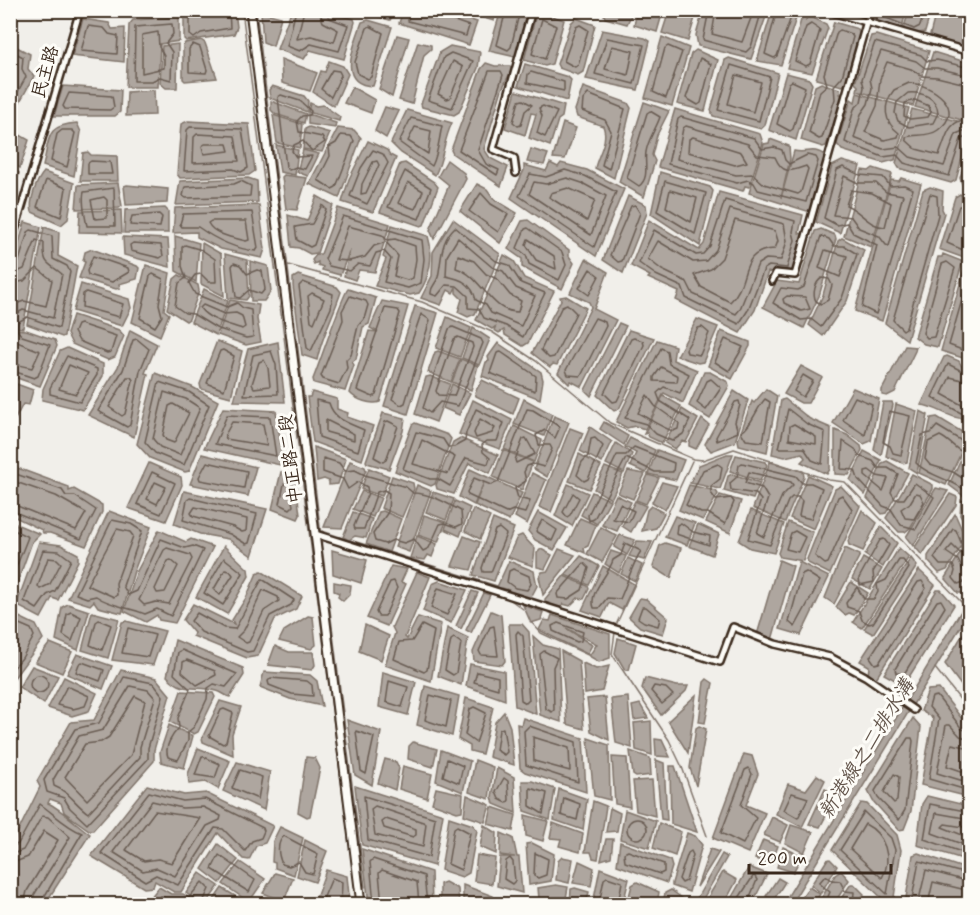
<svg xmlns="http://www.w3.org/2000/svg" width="980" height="915" viewBox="0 0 980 915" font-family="Mynerve,'LXGW WenKai TC',sans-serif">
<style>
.water{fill:#aea69f;stroke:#80746b;stroke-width:1.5}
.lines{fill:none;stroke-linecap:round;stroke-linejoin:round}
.shore{stroke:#695c52;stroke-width:1.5}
.stream{stroke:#80746b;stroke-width:1.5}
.minor-casing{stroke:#3b2a1e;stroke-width:10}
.major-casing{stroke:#3b2a1e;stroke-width:11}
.minor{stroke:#fdfcf7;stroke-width:5}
.major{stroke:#fdfcf7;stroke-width:7}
.labels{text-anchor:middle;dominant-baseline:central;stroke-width:6;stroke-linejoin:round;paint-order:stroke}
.street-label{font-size:18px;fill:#3b2a1e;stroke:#fdfcf7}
.water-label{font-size:20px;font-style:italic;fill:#63554b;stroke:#fdfcf7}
</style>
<rect width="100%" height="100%" fill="#f1efea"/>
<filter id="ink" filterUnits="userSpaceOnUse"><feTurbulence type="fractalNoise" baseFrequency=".0167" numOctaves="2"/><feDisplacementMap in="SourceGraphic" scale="12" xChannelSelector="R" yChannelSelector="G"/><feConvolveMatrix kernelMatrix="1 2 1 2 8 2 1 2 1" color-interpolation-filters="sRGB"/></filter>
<g filter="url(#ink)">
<!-- water -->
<g class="water">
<path d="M130,10H180V11L131,17Z"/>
<path d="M440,10L477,22L469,45L399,23L403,11Z"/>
<path d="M501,10L527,11L516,57L489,51Z"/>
<path d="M184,11H235L237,27L234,34L186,41L184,39Z"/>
<path d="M291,11H322L354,19L355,22L344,59L310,50L304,59L277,49Z"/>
<path d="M367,11V10L395,11L390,20L366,13Z"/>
<path d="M461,11H496L494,21Z"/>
<path d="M537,11L564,20L552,64L545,66L524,60Z"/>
<path d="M603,11V10L633,11L627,24L605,18Z"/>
<path d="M637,11H663L657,32L634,25Z"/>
<path d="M669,11H697L688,41L662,33Z"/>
<path d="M703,11H768L751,59L698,46L696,35Z"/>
<path d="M772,11H788L797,15L781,65L757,61Z"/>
<path d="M878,11H906L901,32L891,29L889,24L874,23Z"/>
<path d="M909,11H931L925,32L919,33L917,37L903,30Z"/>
<path d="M936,11H969V51L929,39Z"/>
<path d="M261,12L281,17L273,46L263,42Z"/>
<path d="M807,15L826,24L828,28L812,73L787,68L801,20H806Z"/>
<path d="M179,17V41L160,44L158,87H126L129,25L133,20Z"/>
<path d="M576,18L595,25L583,72L578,75L559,68L557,64L571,23Z"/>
<path d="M83,19L109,23L112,29L125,28L124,62L72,56Z"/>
<path d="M368,20L392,27L373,86C335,85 355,43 362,22Z"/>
<path d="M834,22L858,29L860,34L846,84L842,86L816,79Z"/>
<path d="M602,30L645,38L650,41L638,90L586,79Z"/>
<path d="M397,35L409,38L392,97L379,89Z"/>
<path d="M876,35L929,51L913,106L857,91L858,86L855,83L871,36Z"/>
<path d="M662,37L689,48L672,106L645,98Z"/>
<path d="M201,40L205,43L217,78L185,81L183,79V46L185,43Z"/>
<path d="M418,42L431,45V49L424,55L412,104L399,100Z"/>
<path d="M11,44L30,54L28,69L34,76L11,118Z"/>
<path d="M178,44L177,88H166L160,83L162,46Z"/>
<path d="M450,46L480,52L478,68L459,112L454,115L422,107L421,104L440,52Z"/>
<path d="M696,50L718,60L705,111L677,104L691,54Z"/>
<path d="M933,52L969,63V122L915,107Z"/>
<path d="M729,58L778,73L765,125L761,129L713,116L711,110L725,60Z"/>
<path d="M281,59L317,73L310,91L282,83Z"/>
<path d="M329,61L343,66L348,74L334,106L313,92L321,71L325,72Z"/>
<path d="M486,63L495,66H510L512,69L502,89L484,149L490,158L508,167L501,186L453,154L451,150L481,69Z"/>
<path d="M525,64L568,77L571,80L567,101L518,86Z"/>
<path d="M786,73L809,79L812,84L796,140L769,130Z"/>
<path d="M821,83L840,89V94L843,95L826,146L823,147L801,140L815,86Z"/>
<path d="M63,86L121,90L120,112L115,116H54Z"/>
<path d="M272,86L304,96L308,101L307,112L270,98L269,90Z"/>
<path d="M352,87L375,100L371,113L344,103Z"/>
<path d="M583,87L628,103L631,108L614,178L595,168C598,154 609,140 603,126L577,117L575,110Z"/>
<path d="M154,90L155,115L126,116L127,92Z"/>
<path d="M516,91L564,106L562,117L558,120L550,146L529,138L536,114L531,113L525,135L505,128Z"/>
<path d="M857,93L909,108L895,160L883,163L842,150L837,144L851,99L855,102Z"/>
<path d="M271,101L306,114L304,123L275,114L271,110Z"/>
<path d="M644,102L669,111L657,135L652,155L655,161L644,197L619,182Z"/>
<path d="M310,103L316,106L323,105L340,117L339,121L308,112Z"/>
<path d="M385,107L399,111L386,138L375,131Z"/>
<path d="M675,109L760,134L763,143L749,187L745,186L743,191L658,167Z"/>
<path d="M912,109L969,124V132L956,180L951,183L899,168L896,163Z"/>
<path d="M407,110L452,123C443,141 444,158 435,175L401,153L391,143Z"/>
<path d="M308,114L336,123L335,128L308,124Z"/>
<path d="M273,115L302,124L300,148L277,143Z"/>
<path d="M188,121L249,124L255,171L249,175L180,178L177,174L181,124Z"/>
<path d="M77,123L81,132L74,176L43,166C50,138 45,125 77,123Z"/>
<path d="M563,123L576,128L565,159L553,158Z"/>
<path d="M309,127L330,133L322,152L303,149L305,129Z"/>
<path d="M338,128L354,130L361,138L339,198L309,184Z"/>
<path d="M11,130L29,140L20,168L11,162Z"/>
<path d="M770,139L789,146L790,159L781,198L794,151C809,154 812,146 826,156L810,209L807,211L749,193L764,144L769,143Z"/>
<path d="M368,141L387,150L390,155L396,158L373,212L342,202L349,179Z"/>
<path d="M276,145L298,150L295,175L280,172Z"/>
<path d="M969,147V186L962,184L960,178Z"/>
<path d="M531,149L548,154L544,165L527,162Z"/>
<path d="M303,150L319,154L308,176L297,172Z"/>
<path d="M88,152L91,155L117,156L118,181H80L83,153Z"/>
<path d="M447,160L464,173L466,179L434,239L430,230L449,185L438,176Z"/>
<path d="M842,161L860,166L840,233L816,222L832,166Z"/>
<path d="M405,163L434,182L438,187L424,225L421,226L380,212L400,164Z"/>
<path d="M550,163L558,167L561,163L587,170L624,189L596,256L511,198L524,170V165L546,171Z"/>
<path d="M873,168L892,174L871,247L844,236L862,170L869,171Z"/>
<path d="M11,169L19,173L11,200Z"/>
<path d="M44,172L74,183L68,219L61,225L32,212C29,201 36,181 44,172Z"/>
<path d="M660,172L710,187L713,191L700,246L651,214Z"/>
<path d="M284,175L307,178L297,210L286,209L282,177Z"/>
<path d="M248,178L257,181L258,202L176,205L180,181Z"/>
<path d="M901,178L921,184L882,321L855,311L891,180L899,181Z"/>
<path d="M118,183L122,206L119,208L76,209L78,185Z"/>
<path d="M477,184L487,189L494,199L517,213L500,243L460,211Z"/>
<path d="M127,185L168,189L167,203L126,205L124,186Z"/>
<path d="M930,187L943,191L942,209L944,213L907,340L885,323L923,190Z"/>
<path d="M719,192L803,215L799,233L803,234L791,277L768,272L755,310L740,333L676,300L679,292L648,278L650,276L631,266L649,220L699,250L704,244Z"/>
<path d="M960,194L969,201V360L941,351L967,259L939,249L955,197Z"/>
<path d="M317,196L333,205L317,253L310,254L299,248L291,247L288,215L307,221Z"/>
<path d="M628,196L646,205L647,213L623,273L603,260Z"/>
<path d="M259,205L265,249L262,258L221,249L197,237V232L173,233L175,208Z"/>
<path d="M165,208L168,211V233H124L125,210Z"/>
<path d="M338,208L390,224L375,272L359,270L355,280L344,276L350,250L340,275L322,270L323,267L318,265V262L314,264L312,260L317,254H321Z"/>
<path d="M121,210L122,233L79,232L80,211Z"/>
<path d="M453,219L500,254L475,314L468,317L458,312L462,299L456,293V287L453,293L448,290L441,305L421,298L432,276L433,252Z"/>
<path d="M528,220L569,250V256L574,263L562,289L522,267V259L508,249L522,221Z"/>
<path d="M25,222L41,227L23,328L11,327V271Z"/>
<path d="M392,225L428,236C434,255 430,277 419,293L410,295L375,286L386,259L383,257Z"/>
<path d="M44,227L59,232L58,256L77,266L64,336L62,337L27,324Z"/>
<path d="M821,229L835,235L836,239L819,296L804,328L763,307L777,281L799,284L815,231Z"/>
<path d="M175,236L199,243L196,282L176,271Z"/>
<path d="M123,237L168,239L170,267L124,255Z"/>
<path d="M842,238L864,250L847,301L823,336L809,325L823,295L838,241Z"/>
<path d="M202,243L221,254L224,296L201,284Z"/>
<path d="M92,249L137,266L139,268L137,279L119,284L120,288L116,289L79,278L85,262L83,261L85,252Z"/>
<path d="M225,254L247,260L249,296L246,300L228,298Z"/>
<path d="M943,254L961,261L962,264L938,347L924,344L915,337L938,257H942Z"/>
<path d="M504,255L514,261L524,278L554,291L528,343L523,346L505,335L504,330L499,333L494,330L496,326L492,329L476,320Z"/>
<path d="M586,259L608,272L594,309L616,320L582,387L571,381L569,384L558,373L591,307L589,302L570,293Z"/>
<path d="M250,261L268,266L271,291L264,301H251Z"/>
<path d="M146,265L170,273L164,310L169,314L160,336L132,322Z"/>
<path d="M179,275L198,285L199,291L189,319L186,321L167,309L174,279Z"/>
<path d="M298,275L337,287L341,292C333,316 322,336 317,360L302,355L293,286V278Z"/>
<path d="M81,284L129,299L131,308L122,326L73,311Z"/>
<path d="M204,289L228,301L216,335L191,322Z"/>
<path d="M348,289L376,298L369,324L363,327L356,359L352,362L354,365L345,391L314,383L313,379C319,365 343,293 348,289Z"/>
<path d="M566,296L586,308L557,365L553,364L550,367L532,353L561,300L560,297Z"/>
<path d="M230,300L259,305L257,319L261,342L246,345L218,335Z"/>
<path d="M382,301L408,306L380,402C371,405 356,400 350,393L369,331L378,332L370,328Z"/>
<path d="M415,306L438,313L408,414L384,406Z"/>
<path d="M73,315L119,330L124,336L115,357L108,360L72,344L67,334Z"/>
<path d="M447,317L471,328L460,357L436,348Z"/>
<path d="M697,319L718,327L703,362L698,363L677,356Z"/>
<path d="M619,323L626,326L591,396L585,390Z"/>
<path d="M473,328L490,339L479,365L462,358Z"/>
<path d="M11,329L26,330L55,340L57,346L40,386L11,376Z"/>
<path d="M130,330L157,344L145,373L148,374L134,437L88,415L118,367Z"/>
<path d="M629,330L654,338L619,409L614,411L597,395Z"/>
<path d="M721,331L750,342V346L732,379L708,366Z"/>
<path d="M657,340L675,346L673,360L697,370L683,403L664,393L645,429L635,426L627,428L616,422Z"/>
<path d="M217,341L242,351L231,397L201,389L200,384Z"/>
<path d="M278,342L285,402L234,401L248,349Z"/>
<path d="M498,343L541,372L543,380L540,399L482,376L486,362L489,361L488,357Z"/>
<path d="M905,346L916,347L915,351L895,392L887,396L882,395V390Z"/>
<path d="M67,348L103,364V376L83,410L42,400L43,389L60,351Z"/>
<path d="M438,351L460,359L451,382L428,372L435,352Z"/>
<path d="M947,356L959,361L962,367L969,370V417C954,423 938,406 921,405L944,357Z"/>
<path d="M461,359L478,366L471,390L452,382Z"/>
<path d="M801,366L822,377L808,403H801L784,394Z"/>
<path d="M704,372H710L728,382L729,386L710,419L689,406Z"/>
<path d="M155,373L192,387L218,401L189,471L185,472L150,458L137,444Z"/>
<path d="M430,376L450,384L436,422L415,414L426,377Z"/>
<path d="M482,380L519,398L513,414L476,396L475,392Z"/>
<path d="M11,382L33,390L29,405L23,404L11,427Z"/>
<path d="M452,384L470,393L459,415L443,408Z"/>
<path d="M853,388L879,399L871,441L864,444L833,423Z"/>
<path d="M766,389L777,396L767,452L739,445L738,440L752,401L754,403Z"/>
<path d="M734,391L748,400L735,442L711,451L705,444Z"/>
<path d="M312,392L337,399V409L348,413L347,417L373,426L362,460L313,442L307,397H310Z"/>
<path d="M663,396L681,406L662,443L649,437L647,433L644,434Z"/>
<path d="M524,399L552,414L544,436L514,424Z"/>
<path d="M785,399L810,419L831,428L830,469L827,474L801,462L805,458L802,453L785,457L772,454L781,400Z"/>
<path d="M473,400L512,420L500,449L459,434Z"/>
<path d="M883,402H892L893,405L881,455L874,450Z"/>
<path d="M896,404L917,411L907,462L902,463L886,456Z"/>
<path d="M223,408L276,411L283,457L280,465L204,448Z"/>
<path d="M682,409L698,419L686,442L682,441L675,449L665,443Z"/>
<path d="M920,411L928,415L917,473L909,468Z"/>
<path d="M383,413L405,418L403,431L389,469L367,463L366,461Z"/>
<path d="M554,416L569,422L547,477L534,469Z"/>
<path d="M937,417L962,432L967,440L946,485L919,473L931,418Z"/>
<path d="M702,419L709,425L696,449L689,446V443Z"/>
<path d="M604,422L628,436L624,445L600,429Z"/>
<path d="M415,423L448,435L451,439L435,484L431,486L395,471L412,425Z"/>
<path d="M514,426L542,440L534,462L504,449Z"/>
<path d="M590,427L612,442L602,463L580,451Z"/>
<path d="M570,428L583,433L551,512L539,507Z"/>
<path d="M835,430L847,435L861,446L862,450L849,475L835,474Z"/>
<path d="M460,438L498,455L490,473L469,463L454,494L437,489L436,485L453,442Z"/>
<path d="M630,438L655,450L646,473L630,466L636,453L625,447Z"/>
<path d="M969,441V500L949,485Z"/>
<path d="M616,443L632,454L624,473L606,464Z"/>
<path d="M314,447L346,459L338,484L329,485V481L324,479L317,481Z"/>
<path d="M503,450L533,462L522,490L493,477Z"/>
<path d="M657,450L684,460L676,480L648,474Z"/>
<path d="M864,451L881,460L865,495L850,480Z"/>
<path d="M202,454L256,467L248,496L190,484Z"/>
<path d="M579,454L601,466L589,489L569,481Z"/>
<path d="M727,454H733L720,489L690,483L699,465Z"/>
<path d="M736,455L765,462L767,465L760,481L730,471Z"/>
<path d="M350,461L365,467L366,470L342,528L324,527Z"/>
<path d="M887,461L908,473L886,513L882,514L867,498L882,463Z"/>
<path d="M770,462L803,471L804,477L785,522L753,508Z"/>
<path d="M149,463L181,477L182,485L166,521L128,508Z"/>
<path d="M12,466L69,487V491L74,489L102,505V512L86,546L50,533H43L42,530L11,515Z"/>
<path d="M605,467L623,474L611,499L594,489Z"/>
<path d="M369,468L389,476L382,496L361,489Z"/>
<path d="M470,469L522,493L509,521L475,505L484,482L474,505L459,497Z"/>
<path d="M628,471L645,474L633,499L618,493Z"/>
<path d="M281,472L295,475L300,515L298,519L272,509Z"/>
<path d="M532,473L546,480L527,524L515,517Z"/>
<path d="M732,474L760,483L753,499L724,491L728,476Z"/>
<path d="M912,474L933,485V489L910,528L905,532H899L886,518Z"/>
<path d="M648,475L659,478L646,504L636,500Z"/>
<path d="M808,475L832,486L814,529L790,518Z"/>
<path d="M392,476L413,483L414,489L402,517L381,508Z"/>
<path d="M662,482L677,486L665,510L652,502Z"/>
<path d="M568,484L588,493L572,526L555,516Z"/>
<path d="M417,485L431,491L409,552L395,547Z"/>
<path d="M689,485L716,491L718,494L703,520L679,510Z"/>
<path d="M841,486L860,506L830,574L808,563L807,559L835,489Z"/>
<path d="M936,488L948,491L913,546L906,537Z"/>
<path d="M184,491L267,509L252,556L228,539L200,534L174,524Z"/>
<path d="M362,491L381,498L373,517L353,509Z"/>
<path d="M433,492L454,499L446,520L426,512Z"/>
<path d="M592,492L610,500L597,524L581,515Z"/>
<path d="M950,494L957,497L956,505L922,555L915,547Z"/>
<path d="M616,495L631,502L617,531L602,525Z"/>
<path d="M720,495L741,501L730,533L706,522Z"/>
<path d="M961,500L969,504V534L960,515Z"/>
<path d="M455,501L470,508L460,536L445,529Z"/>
<path d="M635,501L646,506L631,532L622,526Z"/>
<path d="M651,506L664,513L656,528L642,531L647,510Z"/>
<path d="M473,509L490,517L480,539L465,531Z"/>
<path d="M751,510L784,524L774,553L750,548L739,541Z"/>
<path d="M862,510L877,523L863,551L849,545L848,541Z"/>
<path d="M109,511L151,527L134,571L122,613L98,607L94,601L90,605L68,598Z"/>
<path d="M383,511L401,519L389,552L366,544L379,512Z"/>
<path d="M353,512L372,519L366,538L355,536L349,540L343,537Z"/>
<path d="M538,512L567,528L554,550L535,540L528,531Z"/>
<path d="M955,514L966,539L947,570L939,573L928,561V556Z"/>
<path d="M424,515L446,522L438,542L418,535Z"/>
<path d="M675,516L695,523L687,545L665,537Z"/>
<path d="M580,518L596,525L588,546L584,548L585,553L567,545Z"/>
<path d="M493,519L514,528L494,581L473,575Z"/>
<path d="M11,522L40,534L32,542L11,600Z"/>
<path d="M788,522L813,532L803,561L780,557L778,553Z"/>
<path d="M698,524L719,534L712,555L689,546Z"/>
<path d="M601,527L617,536L602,562L587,554Z"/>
<path d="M881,527L897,543L883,567L865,555Z"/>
<path d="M159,530L186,542L191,539L213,547L175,623L159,620L157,615L146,622L124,611L137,571Z"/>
<path d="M522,535L535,549L533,566L508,557L517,537Z"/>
<path d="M620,535L635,540L627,555L614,547Z"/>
<path d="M417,536L437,544L432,557L428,555L425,560L410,558Z"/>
<path d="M464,536L480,542L471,570L452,566Z"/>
<path d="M969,539V582L963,593H958L945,578Z"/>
<path d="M637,541L652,542L644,560L629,556Z"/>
<path d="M39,542L61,545L78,554V561L58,600L52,598L41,618L18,606L17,603Z"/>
<path d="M665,543L681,548L671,578L653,567L660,545Z"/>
<path d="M224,546L248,569L249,576L227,614L196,597Z"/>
<path d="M845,548L860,555L834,604L825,598Z"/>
<path d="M899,548L909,557L862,628L853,622Z"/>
<path d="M541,549L552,555L545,569L537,567V553Z"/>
<path d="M559,549L575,555L543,595L539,577L542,572L548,571Z"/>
<path d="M332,550L367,560L361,583L333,574Z"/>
<path d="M611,551L626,556L619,573L605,564Z"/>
<path d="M581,556L599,566L589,585L565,575Z"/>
<path d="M628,558L642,565L635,581L621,574Z"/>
<path d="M863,558L882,569L870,589L852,579Z"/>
<path d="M911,558L917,566L873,634L864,629Z"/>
<path d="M779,560L793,566L772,640L757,635Z"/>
<path d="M509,561L534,571L537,586L530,599L497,587Z"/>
<path d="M799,562L829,577L801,635L780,629Z"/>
<path d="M391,566L407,569L401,582L406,584L387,626L367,618Z"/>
<path d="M603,566L634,584L622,610L609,603L602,617L582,610Z"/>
<path d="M919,570L935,585L875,680L868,676L869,666L860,661Z"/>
<path d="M261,571L302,596L296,609L275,619L258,656L247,658L193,636L194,633L183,620L193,604L234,624L232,620L246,598L257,573Z"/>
<path d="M417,572L430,577L405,637L407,639L418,617L441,624L431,681L385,665L395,633L392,627Z"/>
<path d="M564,576L588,586L589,589L584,599L578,598L570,606L563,604L561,609L545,603V599Z"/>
<path d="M439,581L467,590L451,623L423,611L432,584Z"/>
<path d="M334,582L351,585L350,594L343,601L338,597L339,593L334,591Z"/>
<path d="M851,582L868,593L854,615L849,613L845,615L836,607Z"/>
<path d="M937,590H941L954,605L904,685L884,674Z"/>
<path d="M472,591L478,593L461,629L456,626Z"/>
<path d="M484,593L490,595L471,633L466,630Z"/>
<path d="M640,598L646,599L668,618L663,634L640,627L629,617Z"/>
<path d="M969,598V613L791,904H783Z"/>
<path d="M68,604L89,611L78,650L56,640L62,607Z"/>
<path d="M523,605L543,612L541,620L531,623Z"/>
<path d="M491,611L501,615L505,661L502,665L474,661L473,652Z"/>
<path d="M92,612L119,619L108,658L82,650Z"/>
<path d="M552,615L610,634V658L599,662L589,656L597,644L566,628L592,645L587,654L539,630L544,620L550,621Z"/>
<path d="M17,616L36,625L43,639L11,682V632Z"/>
<path d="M308,616L313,617L316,645L311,649L279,641L284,631Z"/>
<path d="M126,621L165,631L153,665L112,660L122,622Z"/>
<path d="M509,624H522L529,632L536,714L515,706Z"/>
<path d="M969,624V677L963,688L945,664Z"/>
<path d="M365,625L389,636L381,660L359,651Z"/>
<path d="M447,628L468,638L461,685L438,676Z"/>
<path d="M533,636L543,645L558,649L561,722L540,715Z"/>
<path d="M618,638L636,644L629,670H625L615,653Z"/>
<path d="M175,640L243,668L244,675L230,697C225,696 222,692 217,691C196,684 185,695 167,676Z"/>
<path d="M50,643L72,652L62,673L35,662Z"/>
<path d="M275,646L289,652H313L315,665L312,670L268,665Z"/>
<path d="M561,651L579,661L584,729L567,724Z"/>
<path d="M77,654L112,666L103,689L67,674Z"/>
<path d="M583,663L596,669L609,666L602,691L585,694Z"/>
<path d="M470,664L504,671L505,700L466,686Z"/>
<path d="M32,666L58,676L44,704L19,687Z"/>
<path d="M121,670L156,678L170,695L154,750V761L93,830H89L64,812L61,803L50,799L48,803C58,807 79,826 90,834L45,904H11V846L40,787L37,781L71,722L94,720Z"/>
<path d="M264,672L310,675L317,681L322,706L290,699L260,687Z"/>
<path d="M383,672L416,682L408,715L379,707Z"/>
<path d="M64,677L97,693L89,711L72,716L48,708Z"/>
<path d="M645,678L677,686H688L686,691L661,715L642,688Z"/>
<path d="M707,679L713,683L705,723L699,722L704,682Z"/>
<path d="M425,686L459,696L452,736L417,725Z"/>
<path d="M939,689L969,728V797L921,785L933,718L921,711L928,690Z"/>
<path d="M181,691L213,693L215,697L198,732L194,734L170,722Z"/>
<path d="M696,695L688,753L668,721Z"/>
<path d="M605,697L609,740L591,731L587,699Z"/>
<path d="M628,697L632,748L616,743L611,699Z"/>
<path d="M466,698L493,707L482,754L470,751V746L458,739Z"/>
<path d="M220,701L241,707L232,734L233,755L203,742L202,738Z"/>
<path d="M640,704L648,718L634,720L632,706Z"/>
<path d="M504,712L510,727L514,765L489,757L495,722Z"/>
<path d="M523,718L583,738L586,792L525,772L520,768L517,724L521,725Z"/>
<path d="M913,718L921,727L911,811L904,829L899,830L873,801L868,791Z"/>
<path d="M347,720L381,732L372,785L355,775Z"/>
<path d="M651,721L652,755L636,750L634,723Z"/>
<path d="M169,725L193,736L184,768L161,762L160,752Z"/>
<path d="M699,726L706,729L696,786L690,768L696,728Z"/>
<path d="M588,738L609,745L610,800L594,796Z"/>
<path d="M655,739L662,740L670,757L656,756Z"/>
<path d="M413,742L437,749L433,767L408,759L409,746Z"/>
<path d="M198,748L230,761L218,789L206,782L189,784L188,774Z"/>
<path d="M441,750L470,761L463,792L436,781Z"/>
<path d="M630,751L650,758L651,775L636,777L633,775Z"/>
<path d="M744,754L752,756L758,774L746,805L765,813L748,853L713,838Z"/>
<path d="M306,757L315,758L320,768L310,816L307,817L298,812Z"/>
<path d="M612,757L627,758L630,807L615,804Z"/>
<path d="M385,759L396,762L399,768L395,790L378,783Z"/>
<path d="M475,760L493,767L489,799L469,792Z"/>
<path d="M656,760L664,763L667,820L661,819Z"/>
<path d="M237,762L270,772L264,810L223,791Z"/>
<path d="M403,766L432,774L427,798L399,789Z"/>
<path d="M670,766H675L697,832L671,824Z"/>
<path d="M497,768L514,777L516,813L494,804L492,797Z"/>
<path d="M817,775L825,780L802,827L776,814L788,784L806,790Z"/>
<path d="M652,780L655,816L636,811L633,781Z"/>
<path d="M522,781H532L555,789L550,820L524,811Z"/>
<path d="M147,785L184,795L206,793L273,826L265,843L256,846L249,860L243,859L218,833L181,892H174L155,881L153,887L144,888L91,856Z"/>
<path d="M355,786L443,814L434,866L362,845Z"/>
<path d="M436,788L463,794L462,811L457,812L432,803Z"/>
<path d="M559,789L587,799L583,830L554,820Z"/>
<path d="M825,789L837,795L820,827L809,824Z"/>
<path d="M467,795L490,805L485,822L464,815Z"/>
<path d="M927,796L969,806V861L917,845L922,804Z"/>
<path d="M593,801L606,806L598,859L593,858L591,852H585Z"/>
<path d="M861,803L867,804L897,835L901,850L893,904H888L832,850Z"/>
<path d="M492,807L516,815L513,831L488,824Z"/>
<path d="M610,808L620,813L617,831L606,832Z"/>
<path d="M625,810L656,821L649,848L620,839Z"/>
<path d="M525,815L548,821L543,841L526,836Z"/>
<path d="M449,817L473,825L477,830L469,873L462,877L441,870Z"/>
<path d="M772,817L788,825L780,842L764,835Z"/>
<path d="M553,823L583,834L580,852L559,846L561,839L550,838Z"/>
<path d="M659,823L681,832L675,856L653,848Z"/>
<path d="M484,825L497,833L496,854L480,847Z"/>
<path d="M791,825L813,832L804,853L785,843Z"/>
<path d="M280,827L303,838L294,875L275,868V863L272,862L273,841Z"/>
<path d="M501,833L513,838L517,857H519L522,893L497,886L500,857H515L500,855Z"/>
<path d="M687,833L695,836L702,845L689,892L672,886V883Z"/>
<path d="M606,839H613L611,857L601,860Z"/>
<path d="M305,840L327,851L315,882L297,876Z"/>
<path d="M763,840L778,846L771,864L755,859Z"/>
<path d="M620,842L670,860L672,867L667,883L617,865Z"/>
<path d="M532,843L554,854L551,881L529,885L526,844Z"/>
<path d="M218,844L238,860L220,883L202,869Z"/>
<path d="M783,847L802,856L793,872L777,867Z"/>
<path d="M362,849L431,872L432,904H369Z"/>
<path d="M710,849L719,852L697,887Z"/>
<path d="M918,853L969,870V904H905L913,855Z"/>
<path d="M722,854L727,857L700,904L697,898Z"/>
<path d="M477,855L495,858L492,884L474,881Z"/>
<path d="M562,857L573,859L569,883L556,880L558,861Z"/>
<path d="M830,859L837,866L821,893L811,885L827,860Z"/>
<path d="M579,861L594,868L591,886L573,883Z"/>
<path d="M240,862L265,879L249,902L223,884Z"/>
<path d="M749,867L767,874L752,904H728Z"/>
<path d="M600,868L629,879L623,904H593Z"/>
<path d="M326,870L347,876L349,895L346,904H314Z"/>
<path d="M841,871L849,880L834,904H818L835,875Z"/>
<path d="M723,872L737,880L724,904H704Z"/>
<path d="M200,873L219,886L206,904H202L186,893Z"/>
<path d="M275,873L293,878L284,901L263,893Z"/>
<path d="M778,878L785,882L773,901L766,896Z"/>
<path d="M445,882L458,889L459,904H440V884Z"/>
<path d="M637,882L659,892L657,904H627L632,885Z"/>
<path d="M851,884H854L864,894L857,904H837Z"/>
<path d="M463,885L493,896L495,904H463Z"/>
<path d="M556,885L568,887L565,904H553L539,899L538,888Z"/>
<path d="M159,887L171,894H183L198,904H145Z"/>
<path d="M809,887L820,894L814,904H798Z"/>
<path d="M222,888L248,904H211Z"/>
<path d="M575,888L589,892L586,904H570L571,889Z"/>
<path d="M671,890L690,904H663L665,893Z"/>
</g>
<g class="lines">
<!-- shore -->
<g class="shore">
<path d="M190,10V35L194,38L201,33L230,28L229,10"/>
<path d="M296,10L287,46L300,51L311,44L339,51L348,25L329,18L326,10"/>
<path d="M304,10L297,39L311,36L334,42L338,30L323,22L319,10"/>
<path d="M408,10V21L466,36L469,26L446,18L443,10"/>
<path d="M506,10L497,45L508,50L511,47L520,10"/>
<path d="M709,10L703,40L746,52L751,47L762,10"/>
<path d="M716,10L712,34L742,42L754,10"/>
<path d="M777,10L765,54L774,58L777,56L790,20L789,10"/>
<path d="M883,10L884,17L914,29L920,26L925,10"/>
<path d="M542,19L556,26L545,59L532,54Z"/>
<path d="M172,24L173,34L166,43L172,52L171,80L160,77L152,81H134L135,27Z"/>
<path d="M811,24L820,30L810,64L806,66L795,61L806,27Z"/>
<path d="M580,25L588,30L578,65L575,67L564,61L576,27Z"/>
<path d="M88,26L104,28L109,34L118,36L117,54L81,51Z"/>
<path d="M370,26L383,33L371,77L368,79L358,74L355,62L367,28Z"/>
<path d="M840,30L851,34L853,37L842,77L834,86L835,99L822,138L819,139L809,133L820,91L827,85L824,74L837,32Z"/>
<path d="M158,32L159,47L164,56V68L142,73V35Z"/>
<path d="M607,38L644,45L634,84L595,74Z"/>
<path d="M193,44L200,47L207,70L206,73L189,72V49Z"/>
<path d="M612,46L633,51L628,75L605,69Z"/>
<path d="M668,46L682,52L666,98L653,92L665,48Z"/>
<path d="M10,50L23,57L22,69L26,77L10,106"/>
<path d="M451,53L473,61L452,108L428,100L444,57Z"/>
<path d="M700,58L711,64L701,103L698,105L686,98Z"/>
<path d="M453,61L463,67L450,98L447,99L438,94Z"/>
<path d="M731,65L770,77L759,121L718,110Z"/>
<path d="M970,68L937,60L927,61L921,55L875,42L862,79L864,87L861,102L854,109L845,142L883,157L897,155L904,163L949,176L961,139L970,136"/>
<path d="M332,70L339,71L341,75L331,97L321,89Z"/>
<path d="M489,71H501L503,75L478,150L486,164L499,170L497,175L459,150Z"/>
<path d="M531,72L564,82V91L527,83L528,74Z"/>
<path d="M736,75L761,82L753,112L728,104Z"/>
<path d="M970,76L937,68H925L916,61L881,51L870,79L872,88L868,104L861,114L854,138L883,149L899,147L910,157L944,166L956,134L970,128"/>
<path d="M792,81L805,87L793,129L790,131L777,124L789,83Z"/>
<path d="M970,85L937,77L922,76L911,69L887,62L880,79L877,106L865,132L884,140L898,137L899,133C884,122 882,105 894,90L909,83C933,84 967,109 938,130C929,137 916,134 906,137V140L916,149L939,155C947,138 946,120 970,119"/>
<path d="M69,93L112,96L114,107L110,110L65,109L63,106Z"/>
<path d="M908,93C922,92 937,97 938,113L933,123L909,127L898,121L895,113L897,102Z"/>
<path d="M588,94L625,109L609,169L602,165L611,131L605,120L582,111L583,100Z"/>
<path d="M281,95L300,101L311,111L310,115L302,116L297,121L299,132L322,137L325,142L312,151L303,141L294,145L292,151L296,157L312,156L305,169L296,167L289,170L286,167L278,97Z"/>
<path d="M523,100L532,105L525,111L521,125L518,126L513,122L519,101Z"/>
<path d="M915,100L929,106L931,112L928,117L910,119L904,116L905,103Z"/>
<path d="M543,106L557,112L545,137L537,133L542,116L539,108Z"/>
<path d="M650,111L660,117C656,129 648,139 646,152C644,163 650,178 639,186L627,178L647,113Z"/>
<path d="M681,117L754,138L762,149L774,147L782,150L785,160L789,164L807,155L816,157L818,161L806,202L758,190L754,183L748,180L737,183L668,164L678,119Z"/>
<path d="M411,118L442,126C439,139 438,154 432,166L399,142Z"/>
<path d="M686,126L748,144L757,155L775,157C783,176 792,171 806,166L808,169L801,192L798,194L764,184L753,174L736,175L677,159L683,128Z"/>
<path d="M190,127L242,129L248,168L241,172L233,169L184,171L187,130Z"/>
<path d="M415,127L431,131L428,154L408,141Z"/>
<path d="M62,130H72L75,133L67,167L51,161L57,134Z"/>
<path d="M197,134L235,136L239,161L193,163L194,137Z"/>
<path d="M341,135L351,136L354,141L336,187L332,189L318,180L330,156L329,147L336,143Z"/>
<path d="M693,137L741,152L747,162L735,165L688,152L689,139Z"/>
<path d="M205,144H227L229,151L204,154L202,146Z"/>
<path d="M373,150L383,154L388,163L367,204L350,196L361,168Z"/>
<path d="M91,161L110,162L112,174H88V163Z"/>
<path d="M377,161L379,165L366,193L361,194L362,184L373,162Z"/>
<path d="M843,167L860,175L883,177L890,186L904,185L913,189L876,314L862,307L877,245L853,233L847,223L837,225L824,218L837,170Z"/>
<path d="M565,170L585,176L616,192L594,247L519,196L530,174L546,177Z"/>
<path d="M405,171L431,188L419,219L388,207Z"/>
<path d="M844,176L858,183H876L886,192L903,195L889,246L886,245L879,236L859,228L851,217L833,215Z"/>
<path d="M567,178L582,183L606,196L591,235L529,194L534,182L546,184Z"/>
<path d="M46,180L66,188L61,217L37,207Z"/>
<path d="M241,181L251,186L250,196L186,198L183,196L185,187L234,184Z"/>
<path d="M665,181L706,193L695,234L657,211Z"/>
<path d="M408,182L423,191L415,209L398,203Z"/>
<path d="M114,188L115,226H87C85,217 82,200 84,192Z"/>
<path d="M568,188L595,200L587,221L549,197L551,193Z"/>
<path d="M670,190L697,198L691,222L666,207Z"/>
<path d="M851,190L872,193L891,203L885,227C869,227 861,211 846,205Z"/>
<path d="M481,193L491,204L508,214L498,232L469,211Z"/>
<path d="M930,194L937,196L938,215L906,328L903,330L893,320Z"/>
<path d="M104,197L107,200V218L95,219L91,200Z"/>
<path d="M725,200L795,221L793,232L795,240L787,268L769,266L764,269L748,310L739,324L686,298L682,287L656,275L639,263L654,230L696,255L703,254L710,246Z"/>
<path d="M322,205L326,209L314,245L310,247L297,240L295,227L312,224Z"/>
<path d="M635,205L640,213L622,261L618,262L610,255L631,206Z"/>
<path d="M970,206H959L947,243L970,253"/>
<path d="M730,209L784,224L787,241L781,260L766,259L758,264L740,309L736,314L693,294L687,282L662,270L648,259L658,241L693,262L706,261L716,250Z"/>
<path d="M252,212L258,248L256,251C234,249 215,239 198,227H182L180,224L183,214Z"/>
<path d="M159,214L162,217L160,227L130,225L132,216Z"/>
<path d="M343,216L422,240L424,259L421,283L408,288L384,282L391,259L384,251L376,253L370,266L358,264L350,271L329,266L325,259Z"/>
<path d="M735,220L775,231L778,241L775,249C737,250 751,283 730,302L701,287L694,275L711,269L722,258Z"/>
<path d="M211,221H246L249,240L246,241C234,238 214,235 208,223Z"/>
<path d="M348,226L382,235L387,240L395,239L415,246L416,259L413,278L407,280L394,276L398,256L386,242L374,246L365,257L349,261L336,260Z"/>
<path d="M455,227L496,261L509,265L521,283L545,293L523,337L506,326L484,318L479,309L468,308V296L457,286L446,285L437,296L431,294C430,286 436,285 438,277C442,259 440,241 455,227Z"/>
<path d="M528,228L562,252L566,265L559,280L529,264L526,255L517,248L525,229Z"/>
<path d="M821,236L829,239L834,246H844L857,254L842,298L821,327L811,319L801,320L773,303L781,288L798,290L804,287Z"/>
<path d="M458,238L492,267L503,271L516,288L535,296L521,326L491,313L486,305L476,300C472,283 461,279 446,276L447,256Z"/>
<path d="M528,239L554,256L556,269L536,260L526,245Z"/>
<path d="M133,243L161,245L163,256L160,258L131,251L130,245Z"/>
<path d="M185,245L202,250L215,259L216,282H209L201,274L195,275L189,283L195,294L227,307L237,303L243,308L251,310L253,337L246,338L216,328L193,314L185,313L175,306L179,283L186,278L182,266V247Z"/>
<path d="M825,250L847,256L840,277L819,268Z"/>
<path d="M458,255L474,261L486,274L497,279L510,295L521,301L518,312C489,312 483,276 456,268Z"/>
<path d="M93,256L128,268L129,272L112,282L88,275L87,271Z"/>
<path d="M947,262L955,268L934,337L927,338L923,333L942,264Z"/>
<path d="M234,263L240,265L247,274L257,270L262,271L265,289L261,294L249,290L240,298L236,297L232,266Z"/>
<path d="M10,268L18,264L28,232L31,230L52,236L53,259L67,266L70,272L59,328L27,317L18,322L17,330L22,336L50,345L38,376L34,378L10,370"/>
<path d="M590,269L599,276L589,295L579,288Z"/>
<path d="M970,272L949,345L970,353"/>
<path d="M153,274L163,279L159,304L162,316L155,327L140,318L150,276Z"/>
<path d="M10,275L24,269L36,240L44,243C43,266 48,262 62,274L53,318L23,310L14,315L10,323"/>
<path d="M822,278L829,279L832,285L828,300L821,304L816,301C812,294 815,282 822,278Z"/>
<path d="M303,282L333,294L331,308L311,351L307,348L299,286Z"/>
<path d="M10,284L24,281L37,268L52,280L46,306L24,301L10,306"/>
<path d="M86,292L123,304L119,317L82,307L83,294Z"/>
<path d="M312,293L324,299L314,323L311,321L308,296Z"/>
<path d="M350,296L366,301L368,305L364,319L358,326L351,355L346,360L347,368L339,384L323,379L321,376L343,320L342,311Z"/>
<path d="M787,296L805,297L810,309L801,311L784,303L783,299Z"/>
<path d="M567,304L576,313L554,357L549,358L541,350L562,306Z"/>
<path d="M203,305L224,314L236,313L242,316L245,327L242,329C228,324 208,320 200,308Z"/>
<path d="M385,308L398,310L400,313L376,395L373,397L357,390Z"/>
<path d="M421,314L430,320L405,403L401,405L392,399Z"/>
<path d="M595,318L605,322L606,326L581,376L568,375L566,370Z"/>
<path d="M80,324L116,336L111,352L107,353L79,341L74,332L77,325Z"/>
<path d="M453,327L481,339L483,343L458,406L440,402L430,413L423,408L449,329Z"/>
<path d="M702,327L709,333L700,355L687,353L686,349L698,328Z"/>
<path d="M10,333L17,342L40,351L32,368L10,363"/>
<path d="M458,337L472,343L473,347L454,396L438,395L436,391C442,374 448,356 454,339Z"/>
<path d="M634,338L643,341L644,345L617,401L613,402L604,393L631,339Z"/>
<path d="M137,339L149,349L140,371L130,425L127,427L98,411L123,370L133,340Z"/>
<path d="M725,339L743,347L729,371L715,362Z"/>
<path d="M661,348L667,351L669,364L689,374L680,393L664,387L657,393L660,401L690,420L683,434L672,441L656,434L646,424L625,418Z"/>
<path d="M223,350L234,356L224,390L207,383L220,351Z"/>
<path d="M271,351L276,365L278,394L244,395L253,355Z"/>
<path d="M501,352L536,376L535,391L490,373L497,353Z"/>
<path d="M67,356L97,369V375L80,402L50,394V388Z"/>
<path d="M264,360L268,368L270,386L254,388L252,384L259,362Z"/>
<path d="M69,365L88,373L76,394L59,389Z"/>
<path d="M661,367L678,376L677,382L654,381V377Z"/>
<path d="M803,375L813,381L803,397L794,391Z"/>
<path d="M970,375L948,364L932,397L961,413L970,412"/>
<path d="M127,377H131L133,380L125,414L122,416L109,407Z"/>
<path d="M711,379L721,388L706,410L697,403L707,381Z"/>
<path d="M159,382L189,392L209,405L184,465L155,453L145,442Z"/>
<path d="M970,382L950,377L942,394L962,405H970"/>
<path d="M164,392L186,399L200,408L180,455L160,447L153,439Z"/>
<path d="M647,395L655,406L679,423L678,429L673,431C660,427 650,419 638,413Z"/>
<path d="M855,397L872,404L865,435L843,420Z"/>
<path d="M765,399L770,402L763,442L746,440L741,432C751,427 756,409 765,399Z"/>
<path d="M316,400L329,403C334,420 349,423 364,430L358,451L319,437Z"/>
<path d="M739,401L740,405L735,422L738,432L717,441L716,437L735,402Z"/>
<path d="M173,404L189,413L174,443L166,440L163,435L169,406Z"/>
<path d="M476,409L504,423L497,441H487L482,445L483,452L490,458L488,464L466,458L450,486L438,479H430L403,469L416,432L443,439L448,447H454L465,441L466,433Z"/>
<path d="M527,409L533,410L560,427L555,438L545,430L536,435L539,445H550L552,449L544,467L533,464L527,466L524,472L526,481L515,488L518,498L530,501L525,513L513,510L506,513L468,495L467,492L474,478L491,485L498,482Z"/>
<path d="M788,409L807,424L825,432L822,464L812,460L804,448H779Z"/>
<path d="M889,411L910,416L901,455L893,453L890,446L883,442Z"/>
<path d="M227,415L270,417L276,456L215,444Z"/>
<path d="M480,419L495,428L492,433L476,438L474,433Z"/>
<path d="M326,420L354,434V440L326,432Z"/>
<path d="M388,421L398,426L386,460L383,462L374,457L385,422Z"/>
<path d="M232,422L263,424L267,446L226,439L225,435Z"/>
<path d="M794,424L816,437V444L789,439L790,426Z"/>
<path d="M526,438L535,454L516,463L515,460L523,439Z"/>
<path d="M595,438L603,446L588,479L584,481L577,475L582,462L588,456L591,439Z"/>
<path d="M422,440L455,457L448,474L413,464Z"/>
<path d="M843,441L855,449L859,456L873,461L878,468H888L898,474L891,492L895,499H904L915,483L934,497L916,529L901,525L891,509L883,506L858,479L855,470L841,469Z"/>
<path d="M970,446L937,426L931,433L922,435L916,463C931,478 954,479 970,494"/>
<path d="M634,447L674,463L673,472H655L626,458L594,519L589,521L588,515L617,455H626Z"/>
<path d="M970,454C957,453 951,441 940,436L928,442L925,459L930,465L953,472L970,483"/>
<path d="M323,458L339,463L345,471L355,470L365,475L406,487L413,493C429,493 447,503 461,511L462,524L456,527L445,523L440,524L429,548L423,551L414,539L404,543L393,540L385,544L375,541L373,534L388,512L389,493L384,490L377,492L364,529H355L354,526L368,493L367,487L358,482L348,489L343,479L323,472Z"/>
<path d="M207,462L247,471L244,488L200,480L199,477Z"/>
<path d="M742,463L796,476L802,483H811L822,488L811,519L799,516L802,501L798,497H792L788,501L770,545L748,539L761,500L756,494L731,490L730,483L737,477L739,465Z"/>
<path d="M718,464L722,467L720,479L711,486V493L716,500L731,498L734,502L725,524L708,513H701L686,505L703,470Z"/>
<path d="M869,470L877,476L888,478L883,491L865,476V471Z"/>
<path d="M10,472L62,490L66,496H75L96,510L81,539L10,510"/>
<path d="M152,472L175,483L161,514L137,504Z"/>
<path d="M749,472L791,482L793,485L782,496L764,537L757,533L768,498L762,488L745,483Z"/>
<path d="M10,480L56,496L86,513L76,530L10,503"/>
<path d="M155,482L166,487L157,504L147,499Z"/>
<path d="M288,482L293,506L290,509L280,504L284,484Z"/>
<path d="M573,493L579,498L570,515L567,517L563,512Z"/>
<path d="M916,493L920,494L924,502L914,519L905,518L901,509L910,503Z"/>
<path d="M842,495L852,509L828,563L825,564L815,556L838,497Z"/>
<path d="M190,498L257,514L249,543L246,544L230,534L183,520L187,500Z"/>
<path d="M620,504L634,511L629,522L613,519Z"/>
<path d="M195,507L247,519L246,531L242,532L233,527L193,516L191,513Z"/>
<path d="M112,520L131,524L142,531L123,586L128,595L137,591L161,539L185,548L193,546L203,550L171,616L157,609L145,614C128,607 110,606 96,596L87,598L76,594Z"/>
<path d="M542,520L557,530L552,541L536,531Z"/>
<path d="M681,523L693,532L710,536L709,545L676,534L677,525Z"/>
<path d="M10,528L28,537L10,583"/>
<path d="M499,528L506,534L491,572H483L482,568L495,530Z"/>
<path d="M117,529L130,532L133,536L116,583L117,595L114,597L87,585Z"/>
<path d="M795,531L805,537L798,552L786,549L791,533Z"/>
<path d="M884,539L889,545L873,572L874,582L860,585L859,578L880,540Z"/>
<path d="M625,543L641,551C632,564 628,582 620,599L607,598L599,608H594C588,592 609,575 613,560L621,555Z"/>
<path d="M970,547L962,545L956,530L953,529L934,558L940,565H953L955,571L953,578L958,584L970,580"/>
<path d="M167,548L190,555L192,559L169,604L156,602L144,605L139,600L164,550Z"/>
<path d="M43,550L59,551L71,560L55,591L47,595L37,609L24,601Z"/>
<path d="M970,554L960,553L952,545L946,552L958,560L964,572H970"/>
<path d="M48,558L57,559L61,563L50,584L40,589L38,586Z"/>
<path d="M224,558L243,573L223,605L204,593Z"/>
<path d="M171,560L178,566L165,592L157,593L155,589L168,561Z"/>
<path d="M899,560H903L909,568L873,623L869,624L862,620L859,611L847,607L846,603L857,587L864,599H874L878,592L877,584L886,580Z"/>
<path d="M584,563L589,568L582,590L568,599L558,598L557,594Z"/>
<path d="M513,569L529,576L531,584L527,590L515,588L507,582L509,571Z"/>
<path d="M225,570L230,571L233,575L220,595L214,589Z"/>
<path d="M806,572L820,581L795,627L789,622L802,574Z"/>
<path d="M262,579L294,600L291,605L270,616L253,651L247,652L201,632L191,621L197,613L224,628L235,629Z"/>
<path d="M394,581L397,588L385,616H378L376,612L390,582Z"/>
<path d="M922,581L926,588L879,663L875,664L870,657L918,582Z"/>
<path d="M438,588L457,594L447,615L431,608Z"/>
<path d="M263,590L278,597L279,601L264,611L249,642L246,643L237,637L244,630Z"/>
<path d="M941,600L945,607L904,674L896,673L895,669L937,601Z"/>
<path d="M642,607H646L660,619L658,626L644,622L638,618Z"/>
<path d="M71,612L81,617L72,641L63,635L67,614Z"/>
<path d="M10,620L31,629L34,636L22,658L10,672"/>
<path d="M99,620L111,625L102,650L90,645L96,622Z"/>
<path d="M558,623L583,632L581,641L577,642L553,631L552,626Z"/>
<path d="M422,625L434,631L427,670L424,672L394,659L399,642L412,641Z"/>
<path d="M494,626L498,656L481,655L479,651L490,627Z"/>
<path d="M128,628L155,635L148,657L122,653Z"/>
<path d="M518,631L523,636L529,700L526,703L521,700L516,634Z"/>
<path d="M454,638L461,643L456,673L453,675L445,670L451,640Z"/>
<path d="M182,650L237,674L226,687L214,684L208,688L207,699L194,727L188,732V741L178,760L168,757C164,747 172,735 179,728L178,718L190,689L174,674L178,652Z"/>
<path d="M544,651L557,658L553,667L554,710L552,712L546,709L540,654Z"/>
<path d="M187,660L215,671L216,675L197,685L182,672L183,662Z"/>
<path d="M82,662L104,670L100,681L76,672L79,664Z"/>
<path d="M477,672L498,677V689L474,682Z"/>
<circle cx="39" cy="684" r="9"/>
<path d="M124,677L153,683L163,696L148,748V759L87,824L70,808L64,798L47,792L44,780L75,729L99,723Z"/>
<path d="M271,678L307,681L312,685L313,696L292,694L269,685L268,681Z"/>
<path d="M389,681L408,687L402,707L386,702Z"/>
<path d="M67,686L89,696L85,706L73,709L57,705Z"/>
<path d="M130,686L148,690L155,698L140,747V757L88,813C74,803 71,793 54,786L53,780L79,736L103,730Z"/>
<path d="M654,686L666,688L673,695L662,704L651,691Z"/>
<path d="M430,695L451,701L446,727L425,720Z"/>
<path d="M135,696L145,701L131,755L87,800L65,777L85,744L101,742L109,737Z"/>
<path d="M474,707L486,713L476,743L465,735L470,709Z"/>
<path d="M224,709L233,713L226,742L223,744L209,736L221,710Z"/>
<path d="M529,726L576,742L578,782L526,765L524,731Z"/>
<path d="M503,728L507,752L504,755L496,750L499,730Z"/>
<path d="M356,731L374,737L366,774L361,771Z"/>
<path d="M970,731L962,729L937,696L932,697L929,707L939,719L929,779L970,791"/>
<path d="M533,737L569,748L570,771L534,761Z"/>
<path d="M908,738H912L913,741L905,810L899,820L878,798L875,791Z"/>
<path d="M970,739L960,736L950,725H946L937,773L970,783"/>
<path d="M970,748L952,744L947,766L970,774"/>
<path d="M202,756L220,764L215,778L195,775Z"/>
<path d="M447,759L463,766L459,783L443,776Z"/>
<path d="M749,768L752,774L741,805L756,818L743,844L721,833L745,770Z"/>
<path d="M240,770L262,777L258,799L232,788Z"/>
<path d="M894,774L899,777L897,801L894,803L884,792Z"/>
<path d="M504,778L508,781L509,800L507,803L499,799L496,792Z"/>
<path d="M530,788L547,793L543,814L530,806Z"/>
<path d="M149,792L183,801L205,799L263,828L264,831L261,838L252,841L245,851L223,829L215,828L178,885L156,875L145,881L101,853Z"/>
<path d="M792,793L808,798L798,818L784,810Z"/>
<path d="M364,796L435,818L429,857L368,840Z"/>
<path d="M564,798L580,804L577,820L561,815Z"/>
<path d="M152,801L182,808L203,807L221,816L220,820L207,826L175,876L157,868L143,871L113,852Z"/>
<path d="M375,806L426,823L423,847L375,835L371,809Z"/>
<path d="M155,811L200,818L172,863L158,859L144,861L126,850Z"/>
<path d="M864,812L891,838L895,850L887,894L840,850Z"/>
<path d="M970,812L930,804L924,839L970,855"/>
<path d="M386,819L416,829V835L413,837L384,828L382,822Z"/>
<path d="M970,819L936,813L932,833L970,847"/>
<circle cx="637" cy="829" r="10"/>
<path d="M865,824C885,834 893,858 882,878L850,849Z"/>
<path d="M457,826L470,833L461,870L448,864L454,828Z"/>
<path d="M970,828L945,824L942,827L970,838"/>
<path d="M284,836L318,854L313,874L305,872L299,862L289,866L282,864C278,855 276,843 284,836Z"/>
<path d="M10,847L18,844L40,804C53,813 66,827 82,833L40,904"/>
<path d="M628,851L664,864V872L660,874L625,862L624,853Z"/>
<path d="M691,851L693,855L686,881L682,883L679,879L688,853Z"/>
<path d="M535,853L548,859L546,875L538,878L534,876Z"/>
<path d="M10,855L23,850L42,816L48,817L70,837L34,895L33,904"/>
<path d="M219,855L255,880L249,892L212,869Z"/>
<path d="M510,858L513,862L515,881L512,884L504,879L506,861Z"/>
<path d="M10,864L28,857L44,831L58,840L27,891L24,904"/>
<path d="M153,904L161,896L170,900H187L202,882L209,889L202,904"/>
<path d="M321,904L332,878L342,882L341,904"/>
<path d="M374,904L370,862L373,859L424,876L427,904"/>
<path d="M382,904L379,873L382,870L417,882L419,904"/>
<path d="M599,904L604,879L607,877L622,882L618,904"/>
<path d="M735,904L754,875L757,880L747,904"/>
<path d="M825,904L830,892L819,883L825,876L832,880L840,881L845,891L854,892L853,904"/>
<path d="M911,904L919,861L970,875"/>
<path d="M918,904L926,870L970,882"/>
<path d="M928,904L933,882L970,891"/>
</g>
<!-- stream -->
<g class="stream">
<path d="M242,10L357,904"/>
<path d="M256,10L321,535"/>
<path d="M288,265L422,302L492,332L536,361L610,423L693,459L703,460L734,449L829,480L845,482L966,607"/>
<path d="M692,461L616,625L612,654L669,740L682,767L707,836"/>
<path d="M322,531L346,539"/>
<path d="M321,539L365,887"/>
<path d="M350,540L497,586"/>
<path d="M502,588L509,590V593"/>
<path d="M508,598L523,609"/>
<path d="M532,623L541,633L590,656"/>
<path d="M935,668L970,712"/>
</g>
<defs>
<g id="minor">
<path d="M825,10L970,52"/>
<path d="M516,173L514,158L493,149L532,10"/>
<path d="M10,247L80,10"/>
<path d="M772,281L776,273L795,275L870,10"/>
<path d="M315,534L720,662L733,627L775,644L830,657L865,676L914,710"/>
</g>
<path id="major" d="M250,10L361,904"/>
</defs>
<!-- minor casing -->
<use href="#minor" class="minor-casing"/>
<!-- major casing -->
<use href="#major" class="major-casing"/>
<!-- minor -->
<use href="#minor" class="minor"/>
<!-- major -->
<use href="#major" class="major"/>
</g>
</g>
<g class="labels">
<!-- street labels -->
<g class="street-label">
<text transform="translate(46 72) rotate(-74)">民主路</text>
<text transform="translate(291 459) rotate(-97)">中正路二段</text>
</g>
<!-- water labels -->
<g class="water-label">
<text transform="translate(867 749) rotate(-58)">新港線之二排水溝</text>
</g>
</g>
<!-- margin -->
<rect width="980" height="915" fill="none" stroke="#fdfcf7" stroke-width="36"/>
<rect x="18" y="18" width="944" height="879" fill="none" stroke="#3b2a1e" stroke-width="2" filter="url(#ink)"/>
<!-- scale -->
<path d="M749 864v9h142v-9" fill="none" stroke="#3b2a1e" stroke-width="3"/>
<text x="758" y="864" font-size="18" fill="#3b2a1e" stroke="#fdfcf7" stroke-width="4.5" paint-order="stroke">200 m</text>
</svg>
